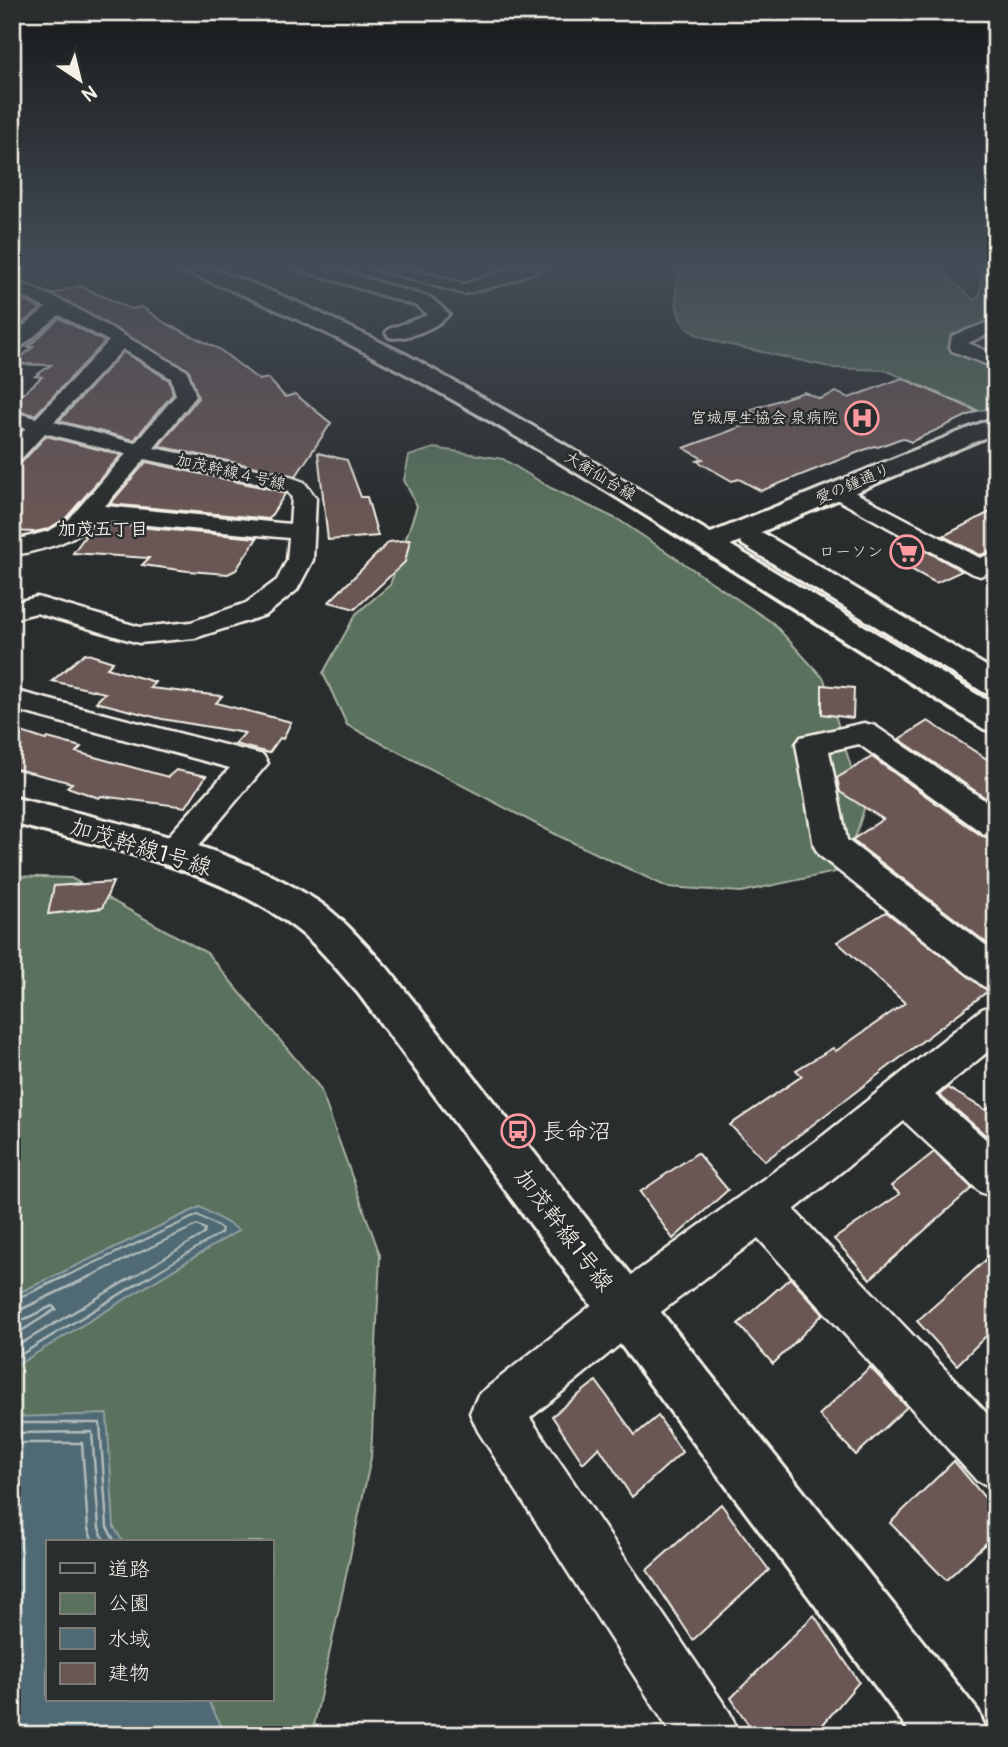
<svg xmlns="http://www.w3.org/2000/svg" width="1008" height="1747" viewBox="0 0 1008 1747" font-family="Pangolin,'Klee One',sans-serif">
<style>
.green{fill:#5a715d;stroke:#a7b1a2;stroke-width:2;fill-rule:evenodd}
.water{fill:#4f6a74;stroke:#91a0a2;stroke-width:2}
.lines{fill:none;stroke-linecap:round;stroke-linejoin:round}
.shore-far1{stroke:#b2bbba;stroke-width:2}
.shore{stroke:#b2bbba;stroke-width:2.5}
.building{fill:#695754;stroke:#f4f1e8;stroke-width:2}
.minor-casing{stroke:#f4f1e8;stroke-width:5}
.tertiary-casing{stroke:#f4f1e8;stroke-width:6}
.secondary-casing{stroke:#f4f1e8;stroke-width:6}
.minor{fill:#2a2d2e;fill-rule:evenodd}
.tertiary{fill:#2a2d2e;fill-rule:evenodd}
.secondary{fill:#2a2d2e;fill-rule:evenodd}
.labels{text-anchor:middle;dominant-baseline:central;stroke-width:5;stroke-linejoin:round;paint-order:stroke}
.far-poi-label{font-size:16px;fill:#f4f1e8;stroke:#2a2d2e;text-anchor:end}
.far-street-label{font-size:16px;fill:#f4f1e8;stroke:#2a2d2e}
.far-neighbourhood-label{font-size:18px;font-weight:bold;fill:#f4f1e8;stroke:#2a2d2e}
.near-street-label{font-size:23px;fill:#f4f1e8;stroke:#2a2d2e}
.near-poi-label{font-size:23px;fill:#f4f1e8;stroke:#2a2d2e;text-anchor:start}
</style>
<rect width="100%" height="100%" fill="#2a2d2e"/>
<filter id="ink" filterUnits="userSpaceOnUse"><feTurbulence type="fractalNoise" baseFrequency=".0143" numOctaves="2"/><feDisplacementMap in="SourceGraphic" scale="14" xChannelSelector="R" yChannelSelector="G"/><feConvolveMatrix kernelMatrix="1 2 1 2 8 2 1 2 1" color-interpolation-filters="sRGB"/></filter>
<g filter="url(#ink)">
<!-- green -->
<g class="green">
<path d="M682,266H935L974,300L979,297L982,279L976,266H996V318L988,322L983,329L950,347L956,353L996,369V405L980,411L885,370L834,368L721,343C710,339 692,335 685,326C672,308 675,284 682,266Z"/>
<path d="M434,448L503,459L551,488L619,520L773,623L824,679L864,809L845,870L741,892L667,887L559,836L347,725L323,673L356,614L390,585L417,506L404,480L409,456Z"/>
<path d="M12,876L71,878L207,953L320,1088L380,1255L371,1458L312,1735H12ZM47,1542H271V1700H47Z"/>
</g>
<!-- water -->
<g class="water">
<path d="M200,1207L239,1230L12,1368V1296Z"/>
<path d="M12,1412L15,1417L107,1414L114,1527L123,1542H47V1700H208L226,1735H12Z"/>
</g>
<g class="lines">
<!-- shore-far1 -->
<g class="shore-far1">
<path d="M62,1278L198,1215L222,1229L221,1233L147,1278"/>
<path d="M87,1278L197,1225L205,1229L204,1234L131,1278"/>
</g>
<!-- shore -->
<g class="shore">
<path d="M12,1301L66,1276"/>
<path d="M12,1310L22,1309L91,1276"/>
<path d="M12,1321L25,1319L52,1306L56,1309L12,1337"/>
<path d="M12,1349L134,1276"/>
<path d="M12,1360L150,1276"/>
<path d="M12,1423H100L107,1527L115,1542"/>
<path d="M12,1433L92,1432L99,1528L105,1542"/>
<path d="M12,1443H82L88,1529L93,1542"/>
</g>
</g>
<!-- building -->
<g class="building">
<path d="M80,286L131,309L142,307L165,323L219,349L259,380L268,378L285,397L295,394L331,423L296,476L159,446L198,398L189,370L52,294Z"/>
<path d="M25,301L41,309L12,331V304Z"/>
<path d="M59,318L105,342L35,415L12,410V403L42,377L35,376L51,365L13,364L33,347H28Z"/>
<path d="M123,352L169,380L173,394L134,440L59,421Z"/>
<path d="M902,378L977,411L911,442L902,438L878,447L874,446L761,491L739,479L732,481L697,461L703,459L684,448L765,418L749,410L804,392L820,399L836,392L849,398Z"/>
<path d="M46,436L121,455L66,518L48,529L34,532L12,531V464L22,462Z"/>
<path d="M318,453L347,460L361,497H367L378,536L328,540Z"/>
<path d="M146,462L275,490L285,494L269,519L110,504Z"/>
<path d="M996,509V550L980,555L943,536Z"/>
<path d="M95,523L257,538L236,570L228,574L188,571L142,565L149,558L73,553L86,535H81Z"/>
<path d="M410,540L405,562L355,609L329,602L389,542Z"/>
<path d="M919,547L962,571L936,583L894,560Z"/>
<path d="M85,653L113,662L107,668L155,682L150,688L222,696L216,703L291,722L283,739L280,738L269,753L235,744L245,733L162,719L96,702L105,693L52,681Z"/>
<path d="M822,685L854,688L853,718L822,714Z"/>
<path d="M928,721L996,765V805L899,739Z"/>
<path d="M12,729L46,740L48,738L81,747L76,752L168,777L176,770L206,776L186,807L101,796L99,798L67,787L72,783L12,768Z"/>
<path d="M872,757L982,836L996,839V950L852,840L883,819L840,792L837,778Z"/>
<path d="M113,882L102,908L48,914L54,886Z"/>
<path d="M886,912L988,991L765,1161L730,1125L802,1076L796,1070L833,1048L836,1051L905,1003L837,942Z"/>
<path d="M948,1088L986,1110L996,1103V1144L939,1095Z"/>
<path d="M934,1152L972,1188L870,1279L834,1239L900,1194L891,1186Z"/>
<path d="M697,1153L728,1190L673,1239L640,1192Z"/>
<path d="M996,1251V1326L957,1365L917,1321Z"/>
<path d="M790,1278L823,1314L773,1364L738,1324Z"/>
<path d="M870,1367L907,1407L856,1455L819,1415Z"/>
<path d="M596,1381L635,1435L658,1416L682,1452L632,1497L599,1447L583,1463L552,1416Z"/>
<path d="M954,1461L996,1511V1534L946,1580L890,1523Z"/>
<path d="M721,1504L769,1570L693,1640L647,1570Z"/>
<path d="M814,1615L859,1682L814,1735H755L731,1698Z"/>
</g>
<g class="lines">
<defs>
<g id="minor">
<path d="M374,266H399L464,284L521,266H543L541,269L507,283L464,294L376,269Z"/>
<path d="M12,279L65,302L187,371L196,396L154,448L282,474L304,482L316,498L313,560L297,590L266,615L195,638L139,643L36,613L12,619V603L37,597L140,627L191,622L246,603L277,580L287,560L289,538L94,520C74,544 42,549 12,556V541L49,531L68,520L126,454L45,433L20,460L12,462V442L26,428L12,424V412L36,418L109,341L59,315L19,349L12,351V335L46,308L12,291ZM123,349L171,378L176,395L135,443L54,422ZM145,459L276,487L288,492L292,498L290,524L105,506Z"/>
<path d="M996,319V331L968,343L996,355V368L952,351L950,347L952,336Z"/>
<path d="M837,483L980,558L996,552V570L980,576L971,573L829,495L825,490L829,485Z"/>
<path d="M12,690L263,755L268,763L185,862L173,866L161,862L156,853L161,844L230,768L12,709Z"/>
<path d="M864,723L875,726L996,808V837L984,834L859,744L829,751L847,840L996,953V991L983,986L819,855L814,846L796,744L801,737Z"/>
<path d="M996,1004V1045L935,1095L996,1148V1198L980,1192L904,1121L794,1210L996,1423V1488L977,1481L758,1238L641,1327L530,1418L730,1713L739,1735H672L478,1431L470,1413L478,1395L607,1293L824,1135L982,1009Z"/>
</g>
<g id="tertiary">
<path d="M298,266H324L431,298L449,314C439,327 405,341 389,337L386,333L389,329L428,315L417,306L301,270Z"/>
<path d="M996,417V433L721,549L711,551L701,549L697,543L701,537Z"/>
<path d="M12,797C115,823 228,843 319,902C345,920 366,946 388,969L978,1711L988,1735H912L358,993C337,970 317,943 291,925C210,867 107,848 12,823Z"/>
</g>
<g id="secondary">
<path d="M177,266H202L248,282L303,305L409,356L562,443L996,706V732L984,729C863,652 742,575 621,500C478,412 337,328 180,270Z"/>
<path d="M753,531L763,533L996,672V696L985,693L743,545L739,539L743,533Z"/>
</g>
</defs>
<!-- minor casing -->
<use href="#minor" class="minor-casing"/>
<!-- tertiary casing -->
<use href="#tertiary" class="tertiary-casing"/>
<!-- secondary casing -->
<use href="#secondary" class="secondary-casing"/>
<!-- minor -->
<use href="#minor" class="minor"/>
<!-- tertiary -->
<use href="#tertiary" class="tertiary"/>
<!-- secondary -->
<use href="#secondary" class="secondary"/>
</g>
</g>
<!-- sky -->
<linearGradient id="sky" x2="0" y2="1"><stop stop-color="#171919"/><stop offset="0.52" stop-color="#444c57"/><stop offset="1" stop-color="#444c57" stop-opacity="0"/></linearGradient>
<rect width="1008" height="510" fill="url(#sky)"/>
<!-- icons -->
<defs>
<symbol id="hospital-ring" viewBox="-11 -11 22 22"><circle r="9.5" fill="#2a2d2e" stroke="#ff9aa2" stroke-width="1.5"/><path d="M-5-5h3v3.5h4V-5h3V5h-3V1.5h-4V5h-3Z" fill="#ff9aa2"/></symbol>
<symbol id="supermarket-ring" viewBox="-11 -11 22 22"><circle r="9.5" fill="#2a2d2e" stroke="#ff9aa2" stroke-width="1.5"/><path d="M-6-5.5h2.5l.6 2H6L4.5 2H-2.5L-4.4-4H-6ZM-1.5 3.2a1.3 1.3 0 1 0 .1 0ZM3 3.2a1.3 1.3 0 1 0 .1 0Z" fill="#ff9aa2"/></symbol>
<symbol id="bus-ring" viewBox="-11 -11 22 22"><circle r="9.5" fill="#2a2d2e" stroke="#ff9aa2" stroke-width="1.5"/><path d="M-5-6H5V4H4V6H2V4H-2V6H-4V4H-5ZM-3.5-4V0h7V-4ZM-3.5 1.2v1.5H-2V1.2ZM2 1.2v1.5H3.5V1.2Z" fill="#ff9aa2"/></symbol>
</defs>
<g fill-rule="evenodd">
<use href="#hospital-ring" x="843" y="399" width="38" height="38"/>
<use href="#supermarket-ring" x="888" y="533" width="38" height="38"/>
<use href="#bus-ring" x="499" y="1112" width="38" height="38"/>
</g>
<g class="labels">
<!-- far-poi labels -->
<g class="far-poi-label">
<text x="838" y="418">宮城厚生協会 泉病院</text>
<text x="883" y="552">ローソン</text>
</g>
<!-- far-street labels -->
<g class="far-street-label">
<text transform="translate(231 472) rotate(13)">加茂幹線４号線</text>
<text transform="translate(600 476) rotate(31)">大衡仙台線</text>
<text transform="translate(853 484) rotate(-23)">愛の鐘通り</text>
</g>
<!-- far-neighbourhood labels -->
<g class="far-neighbourhood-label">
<text x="103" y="529">加茂五丁目</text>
</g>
<!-- near-street labels -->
<g class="near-street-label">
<text transform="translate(141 847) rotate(17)">加茂幹線1号線</text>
<text transform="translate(564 1230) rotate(53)">加茂幹線1号線</text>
</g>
<!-- near-poi labels -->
<g class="near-poi-label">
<text x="542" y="1131">長命沼</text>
</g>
</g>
<!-- margin -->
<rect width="1008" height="1747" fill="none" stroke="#2a2d2e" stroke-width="42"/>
<rect x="21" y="21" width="966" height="1705" fill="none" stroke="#f4f1e8" stroke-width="2.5" filter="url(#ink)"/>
<!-- legend -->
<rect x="46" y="1540" width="228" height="161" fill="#2a2d2e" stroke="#7b7b78" stroke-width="2"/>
<rect x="60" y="1563" width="35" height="10" fill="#2a2d2e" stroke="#7b7b78" stroke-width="2"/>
<text x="108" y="1576" font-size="21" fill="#f4f1e8">道路</text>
<rect x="60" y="1593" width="35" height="21" fill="#5a715d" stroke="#7b7b78" stroke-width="2"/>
<text x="108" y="1610" font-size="21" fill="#f4f1e8">公園</text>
<rect x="60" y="1628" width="35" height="21" fill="#4f6a74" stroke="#7b7b78" stroke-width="2"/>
<text x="108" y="1646" font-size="21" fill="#f4f1e8">水域</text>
<rect x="60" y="1663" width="35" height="21" fill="#695754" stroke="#7b7b78" stroke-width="2"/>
<text x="108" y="1680" font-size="21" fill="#f4f1e8">建物</text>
<!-- north arrow -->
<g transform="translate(80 80) rotate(145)" stroke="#2a2d2e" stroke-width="5" paint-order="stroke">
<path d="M0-5L12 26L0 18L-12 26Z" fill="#f4f1e8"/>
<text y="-10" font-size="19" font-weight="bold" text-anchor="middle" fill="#f4f1e8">N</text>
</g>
</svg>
